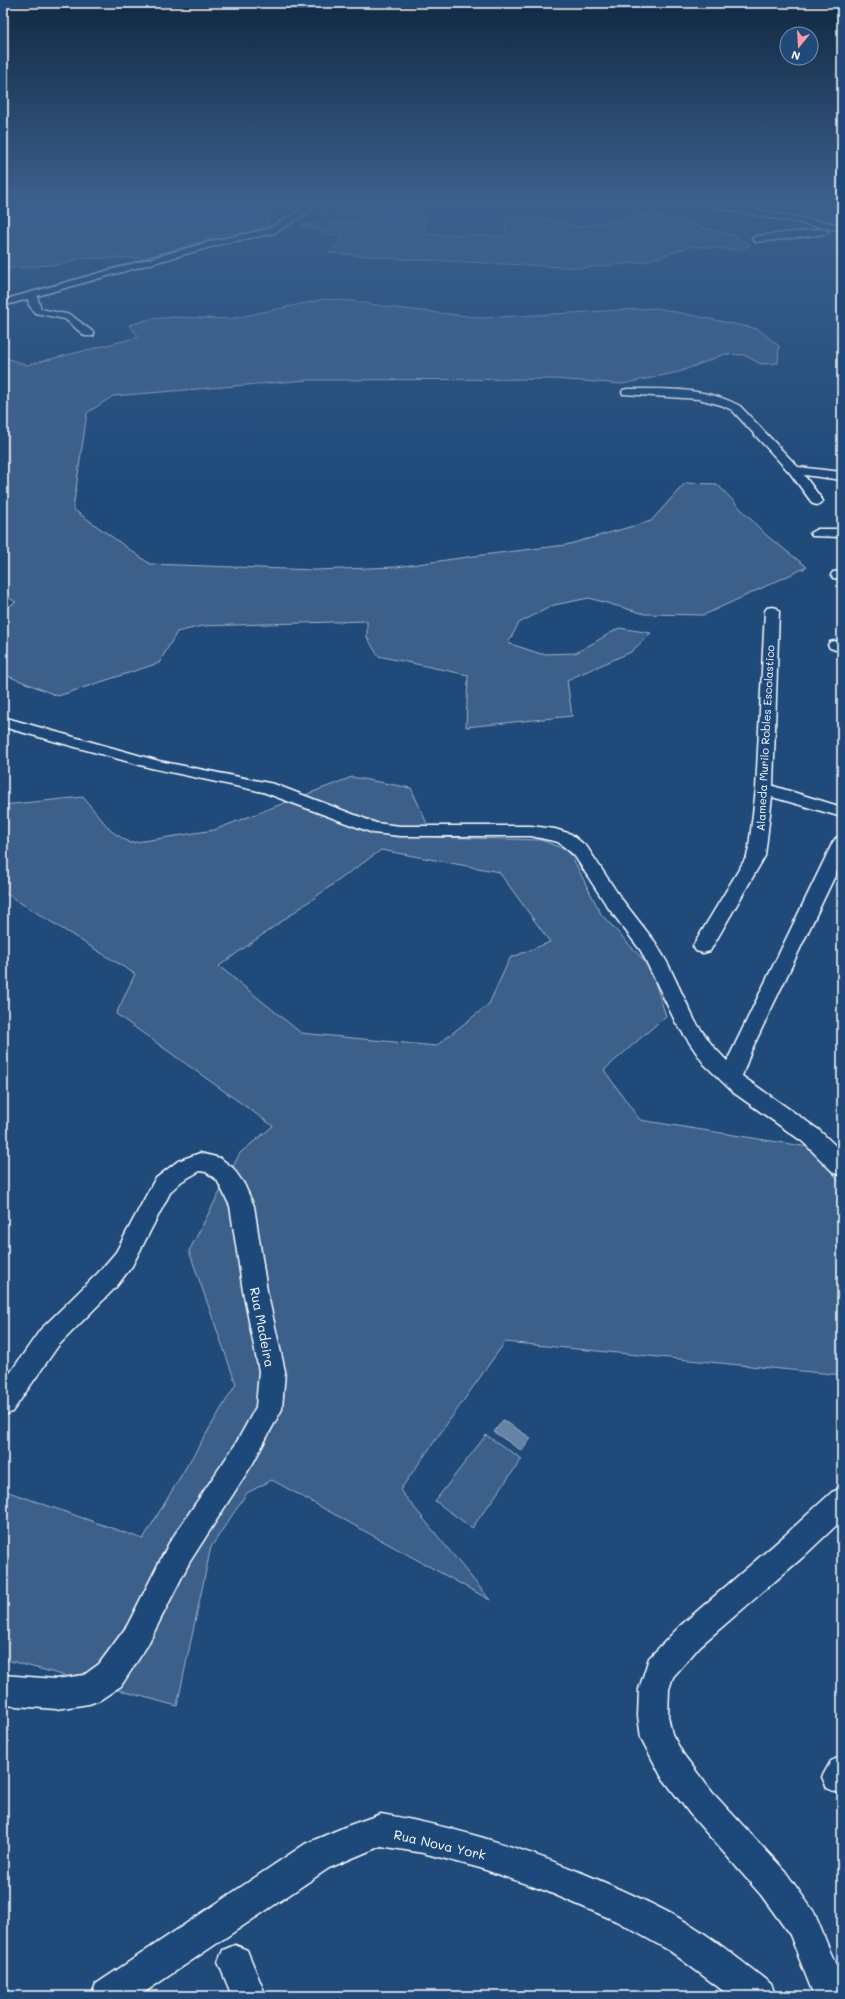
<svg xmlns="http://www.w3.org/2000/svg" width="845" height="1999" viewBox="0 0 845 1999" font-family="Mali,sans-serif">
<style>
.green{fill:#3c618b;stroke:#9eb0c5;fill-rule:evenodd}
.water{fill:#6583a4;stroke:#a3b5c8}
.lines{fill:none;stroke-linecap:round;stroke-linejoin:round}
.minor-casing{stroke:#fff;stroke-width:3}
.minor{fill:#1f4a7a;fill-rule:evenodd}
.labels{text-anchor:middle;dominant-baseline:central;stroke-width:3;stroke-linejoin:round;paint-order:stroke}
.street-label{font-size:11px;fill:#fff;stroke:#1f4a7a}
.near-street-label{font-size:13px;fill:#fff;stroke:#1f4a7a}
</style>
<rect width="100%" height="100%" fill="#1f4a7a"/>
<filter id="ink" filterUnits="userSpaceOnUse"><feTurbulence type="fractalNoise" baseFrequency=".025" numOctaves="2"/><feDisplacementMap in="SourceGraphic" scale="8" xChannelSelector="R" yChannelSelector="G"/><feConvolveMatrix kernelMatrix="1 2 1 2 8 2 1 2 1" color-interpolation-filters="sRGB"/></filter>
<g filter="url(#ink)">
<!-- green -->
<g class="green">
<path d="M3,202H300C290,209 279,205 268,211L269,225L249,233L220,235L195,244L143,258H81L63,264L3,269Z"/>
<path d="M386,202L426,215L425,234L505,236L506,218L539,217L578,227L645,215H655L733,235L750,245L739,250L692,246L644,262L584,268L404,259L329,253L343,238L301,225L363,222L373,213L315,209L322,204Z"/>
<path d="M775,202H842V205H809Z"/>
<path d="M842,207V223H840L802,217L800,209Z"/>
<path d="M325,299L353,301L387,307L484,318L657,308L758,329L779,346L778,363L761,364L744,355L725,354L679,372L622,384L555,379L307,380L113,396L87,413L73,509L150,564L315,570L396,567L482,555L566,545L651,521L685,483L717,484L766,535L807,567L704,615L645,614L589,598L554,605L519,623L508,643L541,654L576,653L619,628L651,633L631,652L567,680L572,716L466,727L468,675L378,656L367,637V621L202,626L177,632L159,663L58,696L3,674V610L16,602L3,595V357L27,365L139,337L129,325L151,319L175,317L230,319Z"/>
<path d="M352,777L411,788L433,837L541,840L569,851L601,914L650,967L666,1016L604,1070L640,1120L809,1147L842,1184V1375L505,1342L400,1490L490,1600L272,1480L247,1493L211,1547L177,1706L3,1659V1490L143,1539L236,1384L189,1251L240,1153L273,1126L116,1014L135,974L3,892V805L83,797L111,831L130,843L214,830ZM381,850L499,872L550,942L510,958L489,1004L436,1046L301,1033L219,966Z"/>
<path d="M486,1435L522,1459L472,1528L435,1501Z"/>
</g>
<!-- water -->
<path class="water" d="M503,1420L531,1438L522,1451L494,1432Z"/>
<g class="lines">
<defs>
<g id="minor">
<path d="M307,202H315L306,214L274,233L221,244L37,296L41,309L71,315L93,332L94,334L93,336H85L65,319L35,313L29,305L28,299L3,306V300L216,240L268,229L300,210Z"/>
<path d="M693,202H710L842,225V231L697,204Z"/>
<path d="M824,229L828,232L827,234L756,242L752,239L756,236Z"/>
<path d="M627,389C665,389 706,387 740,406L798,467L842,472V480L804,475L823,501L817,505L813,504L790,473L732,410L721,405L699,399L623,394L622,392L623,390Z"/>
<path d="M817,529H842V537L812,536L810,533Z"/>
<path d="M842,571V579L833,578L831,575L833,572Z"/>
<path d="M772,607L777,608L779,611L773,786L842,807V817L772,797L765,856L710,951L703,953L696,951L693,946L747,856L749,847L756,789L765,611L767,608Z"/>
<path d="M835,641L842,643V652L830,648L828,645L830,642Z"/>
<path d="M3,717L159,761L274,784L376,823L400,826H531L555,829L571,834L587,847L620,897L655,942L668,964L695,1021L712,1045L727,1061L833,842L836,838L842,836V861L751,1051L742,1076L819,1130L840,1150L842,1152V1176L834,1173L803,1142L734,1093L704,1064L676,1023L641,951L607,906L574,855L558,842L531,836H400L373,833L263,792L151,768L3,727Z"/>
<path d="M200,1153L220,1158L233,1168L244,1184L254,1206L267,1291L285,1371L282,1409L253,1463L189,1563L147,1646L121,1686L100,1700L89,1704L56,1709L3,1705V1675L56,1679L84,1675L99,1664L127,1626L169,1543L235,1445L256,1407L259,1371L243,1291L230,1206L217,1180L206,1172L200,1171L182,1181L171,1191L132,1266L116,1287L58,1346L12,1412L3,1416V1383L40,1330L98,1273L116,1252L155,1179L178,1161Z"/>
<path d="M842,1488V1520L803,1557L700,1646L673,1677L669,1689L668,1716L672,1734L683,1754L712,1792L785,1871L814,1912L842,1980V1996H814L790,1935L761,1895L690,1814L661,1776L641,1738L638,1716L639,1689L649,1658L680,1626L783,1537L832,1492Z"/>
<path d="M842,1756V1791L838,1793L827,1788L822,1777L831,1761Z"/>
<path d="M381,1814C452,1826 520,1847 587,1875C623,1890 659,1906 693,1926C720,1943 746,1965 771,1984L776,1996H730L670,1951L616,1921L546,1891L480,1868L423,1853L381,1846L329,1868L139,1996H91L96,1984L305,1844L347,1826Z"/>
<path d="M235,1945L247,1950L266,1996H232L218,1962L223,1950Z"/>
</g>
</defs>
<!-- minor casing -->
<use href="#minor" class="minor-casing"/>
<!-- minor -->
<use href="#minor" class="minor"/>
</g>
</g>
<!-- sky -->
<linearGradient id="sky" x2="0" y2="1"><stop stop-color="#112943"/><stop offset="0.42" stop-color="#3c608d"/><stop offset="1" stop-color="#3c608d" stop-opacity="0"/></linearGradient>
<rect width="845" height="482" fill="url(#sky)"/>
<g class="labels">
<!-- street labels -->
<g class="street-label">
<text transform="translate(765 738) rotate(-87)">Alameda Murilo Robles Escolastico</text>
</g>
<!-- near-street labels -->
<g class="near-street-label">
<text transform="translate(263 1327) rotate(79)">Rua Madeira</text>
<text transform="translate(440 1844) rotate(13)">Rua Nova York</text>
</g>
</g>
<!-- margin -->
<rect width="845" height="1999" fill="none" stroke="#1f4a7a" stroke-width="16"/>
<rect x="8" y="8" width="829" height="1983" fill="none" stroke="#fff" stroke-width="1.5" filter="url(#ink)"/>
<!-- north arrow -->
<g transform="translate(799 46) rotate(198)"><circle r="19" fill="#1f4a7a" stroke="#7992af"/>
<path d="M0-3L7 15L0 10L-7 15Z" fill="#ff9aa2"/>
<text y="-6" font-size="11" font-weight="bold" text-anchor="middle" fill="#ffffff">N</text>
</g>
</svg>
